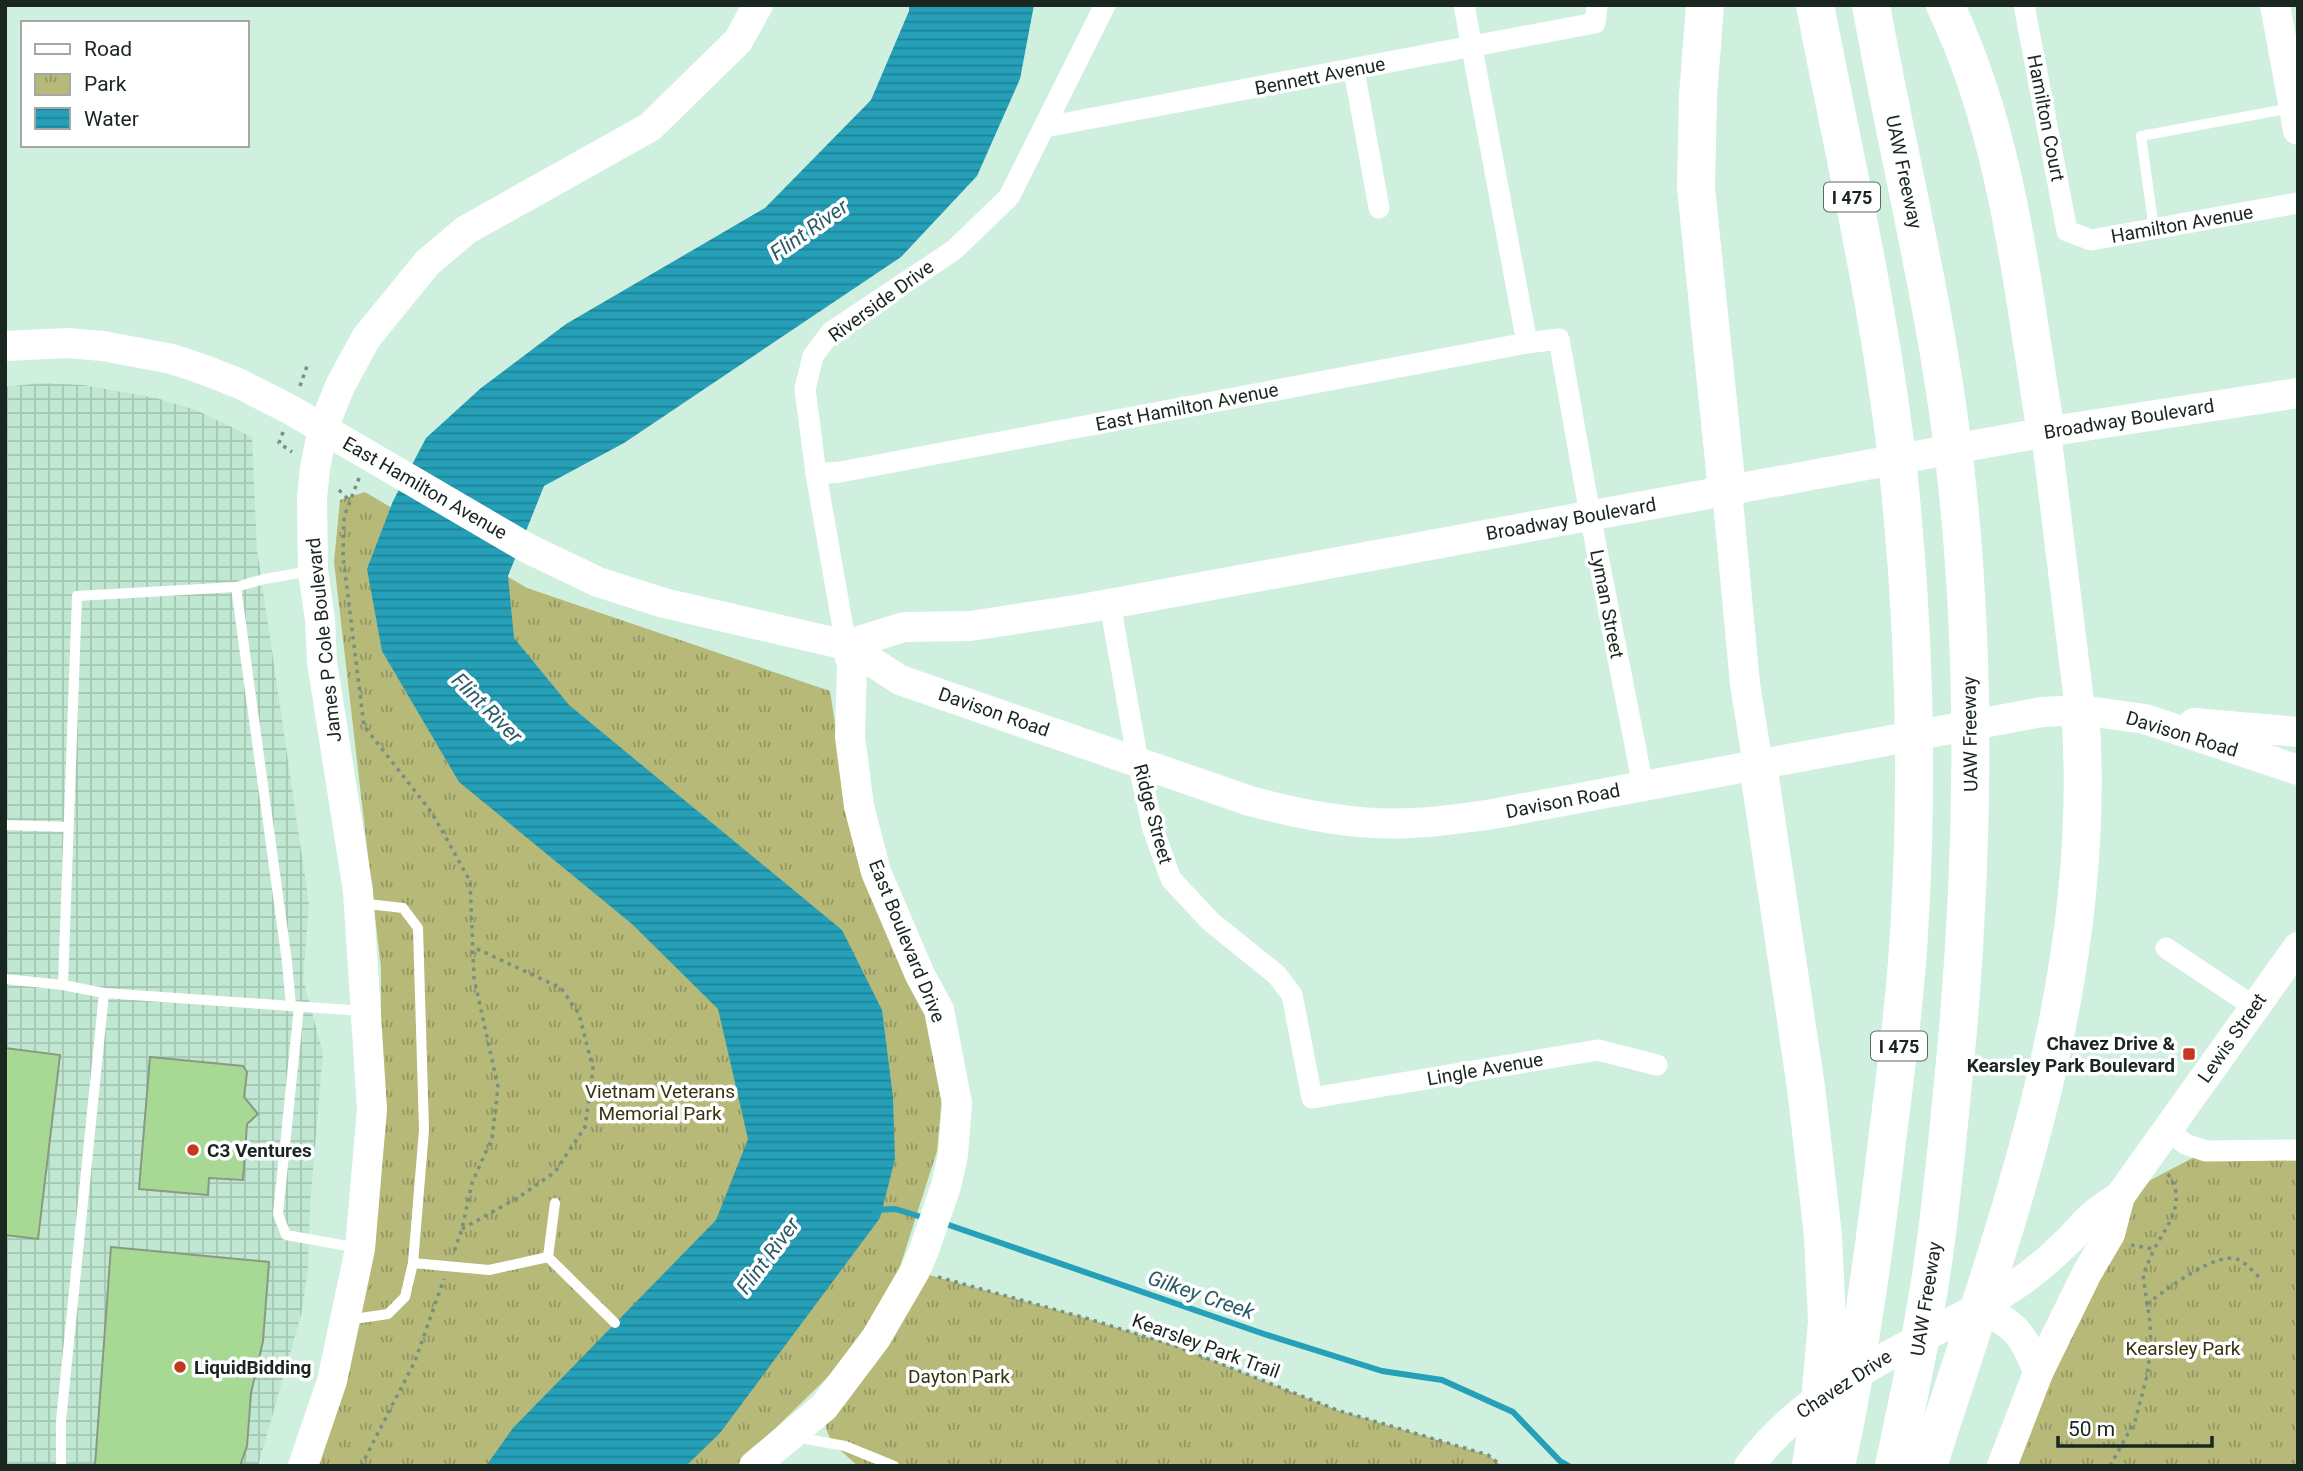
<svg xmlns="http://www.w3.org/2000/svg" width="2303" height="1471" viewBox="0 0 2303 1471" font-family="Roboto,sans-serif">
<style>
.industrial{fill:url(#industrial-grid)}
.park{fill:url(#park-tufts)}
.water{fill:url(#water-rules)}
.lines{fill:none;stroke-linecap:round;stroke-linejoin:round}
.stream{stroke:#25a0b8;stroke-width:6}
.building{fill:#a8d994;stroke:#899a82;stroke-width:2}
.path{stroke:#788f84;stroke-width:3.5;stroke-dasharray:3.5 5;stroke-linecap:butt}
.lane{stroke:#fff;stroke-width:10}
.street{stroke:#fff;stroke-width:21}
.secondary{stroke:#fff;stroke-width:30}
.highway{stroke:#fff;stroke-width:38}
.poi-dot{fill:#c3381f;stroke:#fff;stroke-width:2.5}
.labels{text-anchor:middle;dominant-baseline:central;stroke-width:7;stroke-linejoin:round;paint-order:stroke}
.shield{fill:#fff;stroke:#5f6763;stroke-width:2}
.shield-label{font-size:18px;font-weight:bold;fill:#1a2620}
.street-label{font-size:19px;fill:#1a2620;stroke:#fff}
.poi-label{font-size:19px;font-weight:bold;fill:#1a2620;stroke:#fff;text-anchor:start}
.park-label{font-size:19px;fill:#343510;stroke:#fff}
.water-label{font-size:21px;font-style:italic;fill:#2b5b66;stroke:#fff}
</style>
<defs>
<pattern id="industrial-grid" width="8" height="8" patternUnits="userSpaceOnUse" patternTransform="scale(1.75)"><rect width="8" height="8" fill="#bfe7d2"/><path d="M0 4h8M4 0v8" fill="none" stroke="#a4c6b4"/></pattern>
<pattern id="park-tufts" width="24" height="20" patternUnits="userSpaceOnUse" patternTransform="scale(1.75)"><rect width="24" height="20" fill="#b6b978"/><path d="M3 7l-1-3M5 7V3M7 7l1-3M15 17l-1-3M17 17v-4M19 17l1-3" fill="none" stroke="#939662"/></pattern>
<pattern id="water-rules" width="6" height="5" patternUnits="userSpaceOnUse" patternTransform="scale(1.75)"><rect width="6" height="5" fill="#25a0b8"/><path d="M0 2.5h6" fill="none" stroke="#1f8295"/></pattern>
</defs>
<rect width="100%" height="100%" fill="#cff0df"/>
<!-- industrial -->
<path class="industrial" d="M41,383L83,385L156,398L196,410L252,437L257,549L309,904L303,979L323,1053L310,1206L308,1271L301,1315L258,1466H5V387Z"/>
<!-- park -->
<g class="park">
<path d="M365,492L527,588L830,691L853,841L925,1012L943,1086L937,1151L897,1276L845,1360L737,1466H315L381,1049V968L334,562L340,500Z"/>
<path d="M2298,1150V1466H2006L2120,1196L2206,1151Z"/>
<path d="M915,1271L1089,1319L1178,1347L1337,1410L1488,1455L1502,1466H858C834,1444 824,1441 824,1407Z"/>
</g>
<!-- water -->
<path class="water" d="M909,5H1034L1020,79L977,176L901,257L624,443L544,486L508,576L514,638L569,705L842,930L882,1010L893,1097L895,1159L880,1218L720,1433L686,1466H486L513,1428L716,1220L748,1139L718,1009L632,924L459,782L382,651L367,569L393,501L426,438L481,388L566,324L765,208L871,100L909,11Z"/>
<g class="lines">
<!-- stream -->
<g class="stream">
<path d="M875,1210L895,1209L925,1218"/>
<path d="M943,1223L1264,1334L1382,1371L1442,1380L1513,1412L1560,1461L1569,1466"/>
</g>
</g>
<!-- building -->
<g class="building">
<path d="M5,1048L60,1055L38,1239L5,1235Z"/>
<path d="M150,1057L243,1066L247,1072L244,1097L258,1114L247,1124L243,1180L209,1178L208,1195L139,1189Z"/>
<path d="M111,1247L269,1262L263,1341L251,1393L247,1446L240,1466L95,1465Z"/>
</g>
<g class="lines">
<!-- path -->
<g class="path">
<path d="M300,386L307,366"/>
<path d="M283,432L279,443L292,452"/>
<path d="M359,478L344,517L343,556L364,726L432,813L470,881L474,978L498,1087L492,1138L472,1183L462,1229L454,1252"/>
<path d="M339,490L350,501"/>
<path d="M462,1229L519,1197L555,1172L585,1127L593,1069L579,1014L561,988L473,947"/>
<path d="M2131,1245L2154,1249C2169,1223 2188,1200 2167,1173"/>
<path d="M938,1277L1089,1319L1178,1347L1337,1410L1488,1455L1502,1466"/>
<path d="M2147,1304C2164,1291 2218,1249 2239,1260C2247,1264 2254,1272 2260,1278"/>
<path d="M361,1466L415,1361L444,1279"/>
<path d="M2110,1466L2135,1421L2147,1376L2151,1346L2150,1323L2143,1275L2154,1249"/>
</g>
<!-- lane -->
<g class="lane">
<path d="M2154,229L2141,136L2291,108"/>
<path d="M5,825L68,827"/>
<path d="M5,979L63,985"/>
<path d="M104,993L63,985L77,596L236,587"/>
<path d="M291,1006L287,962L236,587L264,579L311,571"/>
<path d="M299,1007L278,1214L286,1235L359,1248"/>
<path d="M548,1257L555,1203"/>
<path d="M413,1263L489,1270L548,1257L615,1323"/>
<path d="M347,1320L388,1314L405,1297L413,1263L424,1130L418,928L403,908L359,903"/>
<path d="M796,1437L845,1446L894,1466"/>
<path d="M61,1466V1421L104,993L364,1011"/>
</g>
<!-- street -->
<g class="street">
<path d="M1464,5L1527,343"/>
<path d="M2024,5L2067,231L2091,240L2298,203"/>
<path d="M1354,70L1379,208"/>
<path d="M1045,127L1595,23L1597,5"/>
<path d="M816,474L840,472L1527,343L1559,339L1590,515L1643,786"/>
<path d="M1110,604L1138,762L1153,829L1171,879L1210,921L1277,975L1292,995L1312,1098L1598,1050L1657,1065"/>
<path d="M846,645L816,474L805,389L813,356L831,332L954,250L1009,197L1105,5"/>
<path d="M2166,948L2253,1006"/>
<path d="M2167,1129L2185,1144L2206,1151L2298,1150"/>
</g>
<!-- secondary -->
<g class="secondary">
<path d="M2275,5L2298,130"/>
<path d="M5,346L68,343L103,346L172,359L205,370L240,384L291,410L527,548L598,582L664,603L846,645L900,680L1250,801C1303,815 1357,826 1412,823C1439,822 1466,818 1493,814L2042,712L2080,710L2145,719L2298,770"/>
<path d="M2046,432L2080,710"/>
<path d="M1727,490L1745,684L1758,765"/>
<path d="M846,645L904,627L970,626L1082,609L2046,432L2298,393"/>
<path d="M2194,723L2298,732"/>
<path d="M1976,1308C2013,1320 2026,1337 2038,1373"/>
<path d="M303,1466L332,1381L360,1249L372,1109L358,891L322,662L320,620L313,571L312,499L315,468L323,428L340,386L366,338L427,263L466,230L650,127L738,41L758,5"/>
<path d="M754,1466L824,1407L876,1338L915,1271L924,1250L946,1186L953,1155L957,1103L939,1010L920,975L876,872L859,806L850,737L852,665L846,645"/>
<path d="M1749,1466C1816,1377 1916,1348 2006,1291C2029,1277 2049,1260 2068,1241C2076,1234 2082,1225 2090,1218C2099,1210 2110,1203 2120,1196L2298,947"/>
<path d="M2002,1466L2038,1373L2087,1273L2110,1234L2120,1196"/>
</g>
<!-- highway -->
<g class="highway">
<path d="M1705,5L1698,96L1696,188L1727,490"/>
<path d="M1815,5C1845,161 1883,321 1899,479C1914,623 1918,771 1910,916C1906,999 1894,1083 1884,1166C1872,1267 1858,1367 1836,1466"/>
<path d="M1871,5C1898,156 1936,305 1954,457C1977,651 1974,847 1957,1041C1950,1112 1944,1184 1934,1255C1924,1326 1909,1396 1894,1466"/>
<path d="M1945,5C2009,138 2022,289 2046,432"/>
<path d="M1758,765L1806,1087L1823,1236L1827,1321L1819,1414L1811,1466"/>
<path d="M1928,1466C2008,1216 2100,978 2080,710"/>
</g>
</g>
<!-- markers -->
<g class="poi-dot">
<rect x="2182" y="1047" width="14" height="14" rx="3.5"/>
<circle cx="193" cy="1150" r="7"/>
<circle cx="180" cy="1367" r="7"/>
</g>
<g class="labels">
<!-- shield labels -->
<g class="shield">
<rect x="1824" y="182.5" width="56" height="29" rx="5"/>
<rect x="1871" y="1031.5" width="56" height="29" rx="5"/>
</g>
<g class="shield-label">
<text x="1852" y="197">I 475</text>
<text x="1899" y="1046">I 475</text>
</g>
<!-- street labels -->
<g class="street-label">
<text transform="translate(1320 76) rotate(-11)">Bennett Avenue</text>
<text transform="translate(2046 118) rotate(79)">Hamilton Court</text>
<text transform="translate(1904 172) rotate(78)">UAW Freeway</text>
<text transform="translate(2182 224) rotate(-10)">Hamilton Avenue</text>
<text transform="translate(881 301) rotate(-36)">Riverside Drive</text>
<text transform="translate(1187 407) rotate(-11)">East Hamilton Avenue</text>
<text transform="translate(2129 419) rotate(-9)">Broadway Boulevard</text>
<text transform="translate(425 488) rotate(30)">East Hamilton Avenue</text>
<text transform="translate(1571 519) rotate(-10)">Broadway Boulevard</text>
<text transform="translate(1607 604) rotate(79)">Lyman Street</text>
<text transform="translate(324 640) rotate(-96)">James P Cole Boulevard</text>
<text transform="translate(994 712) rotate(19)">Davison Road</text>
<text transform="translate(1970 734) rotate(-91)">UAW Freeway</text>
<text transform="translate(2182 734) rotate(17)">Davison Road</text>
<text transform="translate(1563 801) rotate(-11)">Davison Road</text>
<text transform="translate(1153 814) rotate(75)">Ridge Street</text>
<text transform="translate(907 941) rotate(68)">East Boulevard Drive</text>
<text transform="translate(2232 1038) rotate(-55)">Lewis Street</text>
<text transform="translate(1485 1069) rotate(-10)">Lingle Avenue</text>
<text transform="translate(1926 1299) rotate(-81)">UAW Freeway</text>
<text transform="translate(1206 1346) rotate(20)">Kearsley Park Trail</text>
<text transform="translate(1844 1384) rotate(-33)">Chavez Drive</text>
</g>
<!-- poi labels -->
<g class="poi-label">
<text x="2175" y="1043" text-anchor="end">Chavez Drive &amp;<tspan x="2175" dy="22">Kearsley Park Boulevard</tspan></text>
<text x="207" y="1150">C3 Ventures</text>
<text x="194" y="1367">LiquidBidding</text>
</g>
<!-- park labels -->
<g class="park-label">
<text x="660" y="1091">Vietnam Veterans<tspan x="660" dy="22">Memorial Park</tspan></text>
<text x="2183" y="1348">Kearsley Park</text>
<text x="959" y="1376">Dayton Park</text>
</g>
<!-- water labels -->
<g class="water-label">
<text transform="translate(809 230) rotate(-35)">Flint River</text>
<text transform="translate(487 708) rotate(45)">Flint River</text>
<text transform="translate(768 1256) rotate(-53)">Flint River</text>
<text transform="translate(1201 1295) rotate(19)">Gilkey Creek</text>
</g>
</g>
<!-- border -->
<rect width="2303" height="1471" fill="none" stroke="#1a2620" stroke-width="14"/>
<!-- legend -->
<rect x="21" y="21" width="228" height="126" fill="#ffffff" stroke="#a3a8a6" stroke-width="2"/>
<rect x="35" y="44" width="35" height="10" fill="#ffffff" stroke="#a3a8a6" stroke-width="2"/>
<text x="84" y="56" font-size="21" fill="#1a2620">Road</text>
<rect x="35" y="74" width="35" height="21" fill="url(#park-tufts)" stroke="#a3a8a6" stroke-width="2"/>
<text x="84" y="91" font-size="21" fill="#1a2620">Park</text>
<rect x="35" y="108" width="35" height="21" fill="url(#water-rules)" stroke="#a3a8a6" stroke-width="2"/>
<text x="84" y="126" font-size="21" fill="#1a2620">Water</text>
<!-- scale -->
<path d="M2058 1436v10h154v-10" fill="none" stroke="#1a2620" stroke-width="3.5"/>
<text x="2068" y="1436" font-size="21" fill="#1a2620" stroke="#ffffff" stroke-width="5" paint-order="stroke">50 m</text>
</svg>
